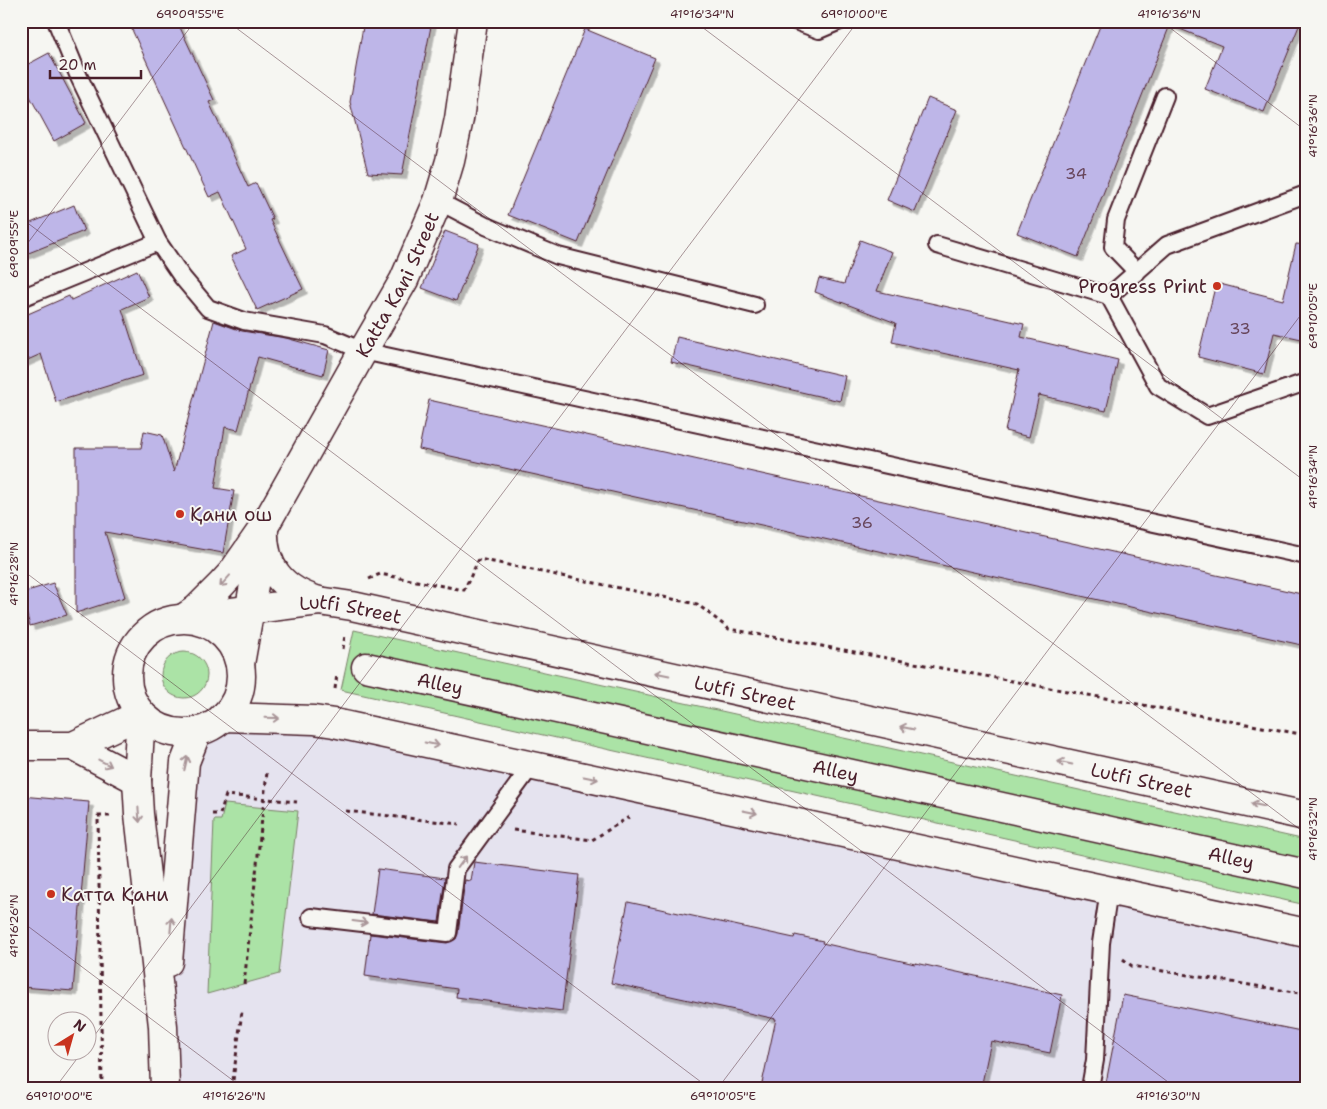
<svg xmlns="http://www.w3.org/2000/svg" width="1327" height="1109" viewBox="0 0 1327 1109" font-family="'Shantell Sans',sans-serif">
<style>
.built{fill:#e5e3ef}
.green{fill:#abe3a6;stroke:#7a8168}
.building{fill:#beb6e8;stroke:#4a1f2b;filter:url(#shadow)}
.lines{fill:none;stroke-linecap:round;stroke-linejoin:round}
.lane-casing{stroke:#4a1f2b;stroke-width:20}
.street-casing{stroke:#4a1f2b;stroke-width:31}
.secondary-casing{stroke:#4a1f2b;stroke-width:31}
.path{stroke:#4a1f2b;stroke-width:3;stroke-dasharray:4 4;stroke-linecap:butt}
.lane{stroke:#f6f6f2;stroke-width:16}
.street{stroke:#f6f6f2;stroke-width:28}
.secondary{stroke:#f6f6f2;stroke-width:28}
.oneway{stroke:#a99598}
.ticks{fill:none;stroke:#4a1f2b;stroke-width:1;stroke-opacity:0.45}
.poi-dot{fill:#c8321e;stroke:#f6f6f2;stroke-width:2}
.labels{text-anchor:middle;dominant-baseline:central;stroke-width:4;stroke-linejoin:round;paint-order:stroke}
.number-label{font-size:16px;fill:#67455a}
.street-label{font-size:19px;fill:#4a1f2b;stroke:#f6f6f2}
.poi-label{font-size:19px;fill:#4a1f2b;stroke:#f6f6f2;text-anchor:start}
.neatline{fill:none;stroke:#4a1f2b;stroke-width:2}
.ticks-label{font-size:12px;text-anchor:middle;fill:#4a1f2b}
</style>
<defs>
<filter id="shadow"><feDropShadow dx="4.5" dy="4.5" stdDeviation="0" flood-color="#0004"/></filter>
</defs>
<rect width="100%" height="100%" fill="#f6f6f2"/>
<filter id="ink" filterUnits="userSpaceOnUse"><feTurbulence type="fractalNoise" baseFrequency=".02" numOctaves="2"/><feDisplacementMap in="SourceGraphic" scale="10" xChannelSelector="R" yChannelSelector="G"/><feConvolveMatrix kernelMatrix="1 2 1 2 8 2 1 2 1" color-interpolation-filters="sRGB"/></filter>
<g filter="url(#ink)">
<!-- built -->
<path class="built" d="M314,720L1306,933V1032L1123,995L1105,1088H165L163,1026L196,734L216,723Z"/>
<!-- green -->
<g class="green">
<path d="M354,630L1306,840V905L341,690Z"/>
<circle cx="184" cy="675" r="23"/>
<path d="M225,804L298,811L279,974L207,994L214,820H221Z"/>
</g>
<!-- building -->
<g class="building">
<path d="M128,21H177L214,100L209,102L248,187L256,183L273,219L270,220L303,289L257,310L231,256L246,249L220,192L209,197Z"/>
<path d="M364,21H432L402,175L368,173L350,102Z"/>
<path d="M1102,21H1301L1264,112L1205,89L1222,46L1170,25L1078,257L1017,233Z"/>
<path d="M585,29L655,58L578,243L508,215Z"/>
<path d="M49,53L86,123L54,141L21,80V68Z"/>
<path d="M928,98L957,110L915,212L887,200Z"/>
<path d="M74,205L84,231L21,256V227Z"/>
<path d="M445,231L479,244L456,301L422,288Z"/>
<path d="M860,240L892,252L877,291L1024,324L1021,337L1118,360L1106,411L1039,395L1029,437L1005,431L1019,370L892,342L896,323L815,292L819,278L844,284Z"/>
<path d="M1296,244L1306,245V340L1274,333L1264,374L1198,357L1216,283L1283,300Z"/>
<path d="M137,270L149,297L122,309L143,375L56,402L41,354L21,363V317L69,296L71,300Z"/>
<path d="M214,321L242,331L286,338L329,350L323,375L258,357L238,430L225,427L215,488L234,491L223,553L105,532L125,597L76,613V448H141L144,431L162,435L174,472Z"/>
<path d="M677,337L845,376L840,401L671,362Z"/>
<path d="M429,400L1306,595V646L419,449Z"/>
<path d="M53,583L67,615L30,626L21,593Z"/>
<path d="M21,796L89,802L73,991L21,987Z"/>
<path d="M474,862L579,875L562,1011L456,997L457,989L365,976L370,934L447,943L456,939L458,934L465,880L471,881Z"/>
<path d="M378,869L445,878L439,922L372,914Z"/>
<path d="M628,902L794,938L795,935L823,941L822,943L915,964L916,963L1062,995L1050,1053L991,1041L981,1088H761L776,1019L611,983Z"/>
<path d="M1123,995L1306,1032V1088H1105Z"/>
</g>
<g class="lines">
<defs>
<g id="lane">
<path d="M56,21L79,77L158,242L182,277L208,308L244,321L325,335L363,351L1306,556"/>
<path d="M795,21L819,30L840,21"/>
<path d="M1306,194L1167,245L1109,296L1158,386L1207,416L1306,382"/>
<path d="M438,201L486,226L558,256L755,305"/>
<path d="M937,245L1109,296"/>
<path d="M1137,272L1113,247L1116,220L1165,96"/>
<path d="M21,298L158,242"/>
<path d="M311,917L448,933L456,869L532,765"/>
<path d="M1090,1088L1095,1060L1101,943L1109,890"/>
</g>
<g id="street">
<path id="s1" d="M184,618L197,609L221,585L232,573L264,527L363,351L404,280L438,201L450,161L459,119L473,21"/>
<path d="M240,664L263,534"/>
<path id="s2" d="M366,667L1306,874"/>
</g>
<g id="secondary">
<path d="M264,527C262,567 282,590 319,601"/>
<path id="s3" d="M184,618L319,601L352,606L1306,816"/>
<circle cx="184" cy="676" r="57"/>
<path d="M141,714L137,780L139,814L163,1026L165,1088"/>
<path d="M223,717L314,720L334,723L1306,933"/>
<path d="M21,746H73L141,714"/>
<path d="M73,746L137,780"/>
<path d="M168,962L185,762L196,734"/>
</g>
</defs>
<!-- lane casing -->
<use href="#lane" class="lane-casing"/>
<!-- street casing -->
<use href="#street" class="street-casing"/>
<!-- secondary casing -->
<use href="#secondary" class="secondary-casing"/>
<!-- path -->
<g class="path">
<path d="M369,579L380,574L464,590L479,559L697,604L729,629L1306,735"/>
<path d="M343,649L345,635"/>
<path d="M335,689L337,674"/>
<path d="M346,811L459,824"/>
<path d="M212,814H220L226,795L297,802"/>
<path d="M513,830L592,840L629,817"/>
<path d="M1123,959L1132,966L1306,994"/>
<path d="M244,984L267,772"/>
<path d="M102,1088L98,816H111"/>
<path d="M232,1088L242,1011"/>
</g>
<!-- lane -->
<use href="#lane" class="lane"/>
<!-- street -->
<use href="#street" class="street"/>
<!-- secondary -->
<use href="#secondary" class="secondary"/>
</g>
<!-- one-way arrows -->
<defs><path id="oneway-shaft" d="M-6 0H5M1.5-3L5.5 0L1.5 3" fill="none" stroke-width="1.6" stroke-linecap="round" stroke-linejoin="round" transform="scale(1.25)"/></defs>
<g class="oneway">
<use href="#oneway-shaft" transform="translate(225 581) rotate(132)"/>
<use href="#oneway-shaft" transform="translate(662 674) rotate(-168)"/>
<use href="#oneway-shaft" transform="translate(272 718) rotate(1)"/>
<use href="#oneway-shaft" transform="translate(907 728) rotate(-168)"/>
<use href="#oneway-shaft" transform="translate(432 744) rotate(12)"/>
<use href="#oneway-shaft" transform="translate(105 763) rotate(27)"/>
<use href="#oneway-shaft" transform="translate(186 763) rotate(-77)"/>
<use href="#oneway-shaft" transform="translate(1065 763) rotate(-168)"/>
<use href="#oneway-shaft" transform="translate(591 778) rotate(12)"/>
<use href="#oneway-shaft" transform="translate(1258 805) rotate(-168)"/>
<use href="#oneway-shaft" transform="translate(750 812) rotate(12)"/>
<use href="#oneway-shaft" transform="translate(139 815) rotate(85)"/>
<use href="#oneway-shaft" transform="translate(462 862) rotate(-54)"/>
<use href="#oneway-shaft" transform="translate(360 922) rotate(7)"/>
<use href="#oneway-shaft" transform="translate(171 925) rotate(-85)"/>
</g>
</g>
<!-- ticks -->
<path class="ticks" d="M227,21L1306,834M694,21L1306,482M1161,21L1306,131M21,218L1176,1088M21,252L195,21M21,569L709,1088M21,921L243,1088M88,1044L858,21M55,1088L82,1052M718,1088L1306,308"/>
<!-- markers -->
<g class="poi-dot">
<circle cx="1217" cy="286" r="5"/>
<circle cx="180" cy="514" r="5"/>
<circle cx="51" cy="894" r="5"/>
</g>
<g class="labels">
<!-- number labels -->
<g class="number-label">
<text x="1076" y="173">34</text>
<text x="1240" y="328">33</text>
<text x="862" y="522">36</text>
</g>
<!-- street labels -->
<g class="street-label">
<text stroke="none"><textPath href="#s1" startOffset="399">Katta Kani Street</textPath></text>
<text stroke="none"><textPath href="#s3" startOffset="168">Lutfi Street</textPath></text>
<text stroke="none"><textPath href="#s2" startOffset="76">Alley</textPath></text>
<text stroke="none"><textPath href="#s3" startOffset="572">Lutfi Street</textPath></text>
<text stroke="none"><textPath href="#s2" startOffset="481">Alley</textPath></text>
<text stroke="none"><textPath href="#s3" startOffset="978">Lutfi Street</textPath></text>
<text stroke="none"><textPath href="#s2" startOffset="886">Alley</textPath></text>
</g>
<!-- poi labels -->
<g class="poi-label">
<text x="1207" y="286" text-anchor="end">Progress Print</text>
<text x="190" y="514">Қани ош</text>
<text x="61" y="894">Катта Қани</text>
</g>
</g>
<!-- margin -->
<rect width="1327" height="1109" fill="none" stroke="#f6f6f2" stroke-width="55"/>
<!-- north arrow -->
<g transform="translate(72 1036) rotate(37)"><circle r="24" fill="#f6f6f2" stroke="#b1a0a2"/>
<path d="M0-4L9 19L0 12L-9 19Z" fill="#c8321e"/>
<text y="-8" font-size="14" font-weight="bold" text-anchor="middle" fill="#4a1f2b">N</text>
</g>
<!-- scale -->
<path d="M50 70v8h91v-8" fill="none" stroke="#4a1f2b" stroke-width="2.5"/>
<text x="58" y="70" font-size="15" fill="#4a1f2b" stroke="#f6f6f2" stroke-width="4" paint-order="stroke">20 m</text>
<rect x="28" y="28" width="1272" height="1054" class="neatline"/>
<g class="ticks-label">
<text x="190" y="18">69°09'55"E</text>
<text x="702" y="18">41°16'34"N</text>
<text x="854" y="18">69°10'00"E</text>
<text x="1169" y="18">41°16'36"N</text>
<text transform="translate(1313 126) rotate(-90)" y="4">41°16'36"N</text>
<text transform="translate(14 244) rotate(-90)" y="4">69°09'55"E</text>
<text transform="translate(1313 316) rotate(-90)" y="4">69°10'05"E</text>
<text transform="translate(1313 477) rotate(-90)" y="4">41°16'34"N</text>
<text transform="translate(14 574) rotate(-90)" y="4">41°16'28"N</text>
<text transform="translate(1313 829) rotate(-90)" y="4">41°16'32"N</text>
<text transform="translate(14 926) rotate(-90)" y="4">41°16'26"N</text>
<text x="59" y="1100">69°10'00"E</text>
<text x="234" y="1100">41°16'26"N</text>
<text x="723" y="1100">69°10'05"E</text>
<text x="1168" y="1100">41°16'30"N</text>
</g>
</svg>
